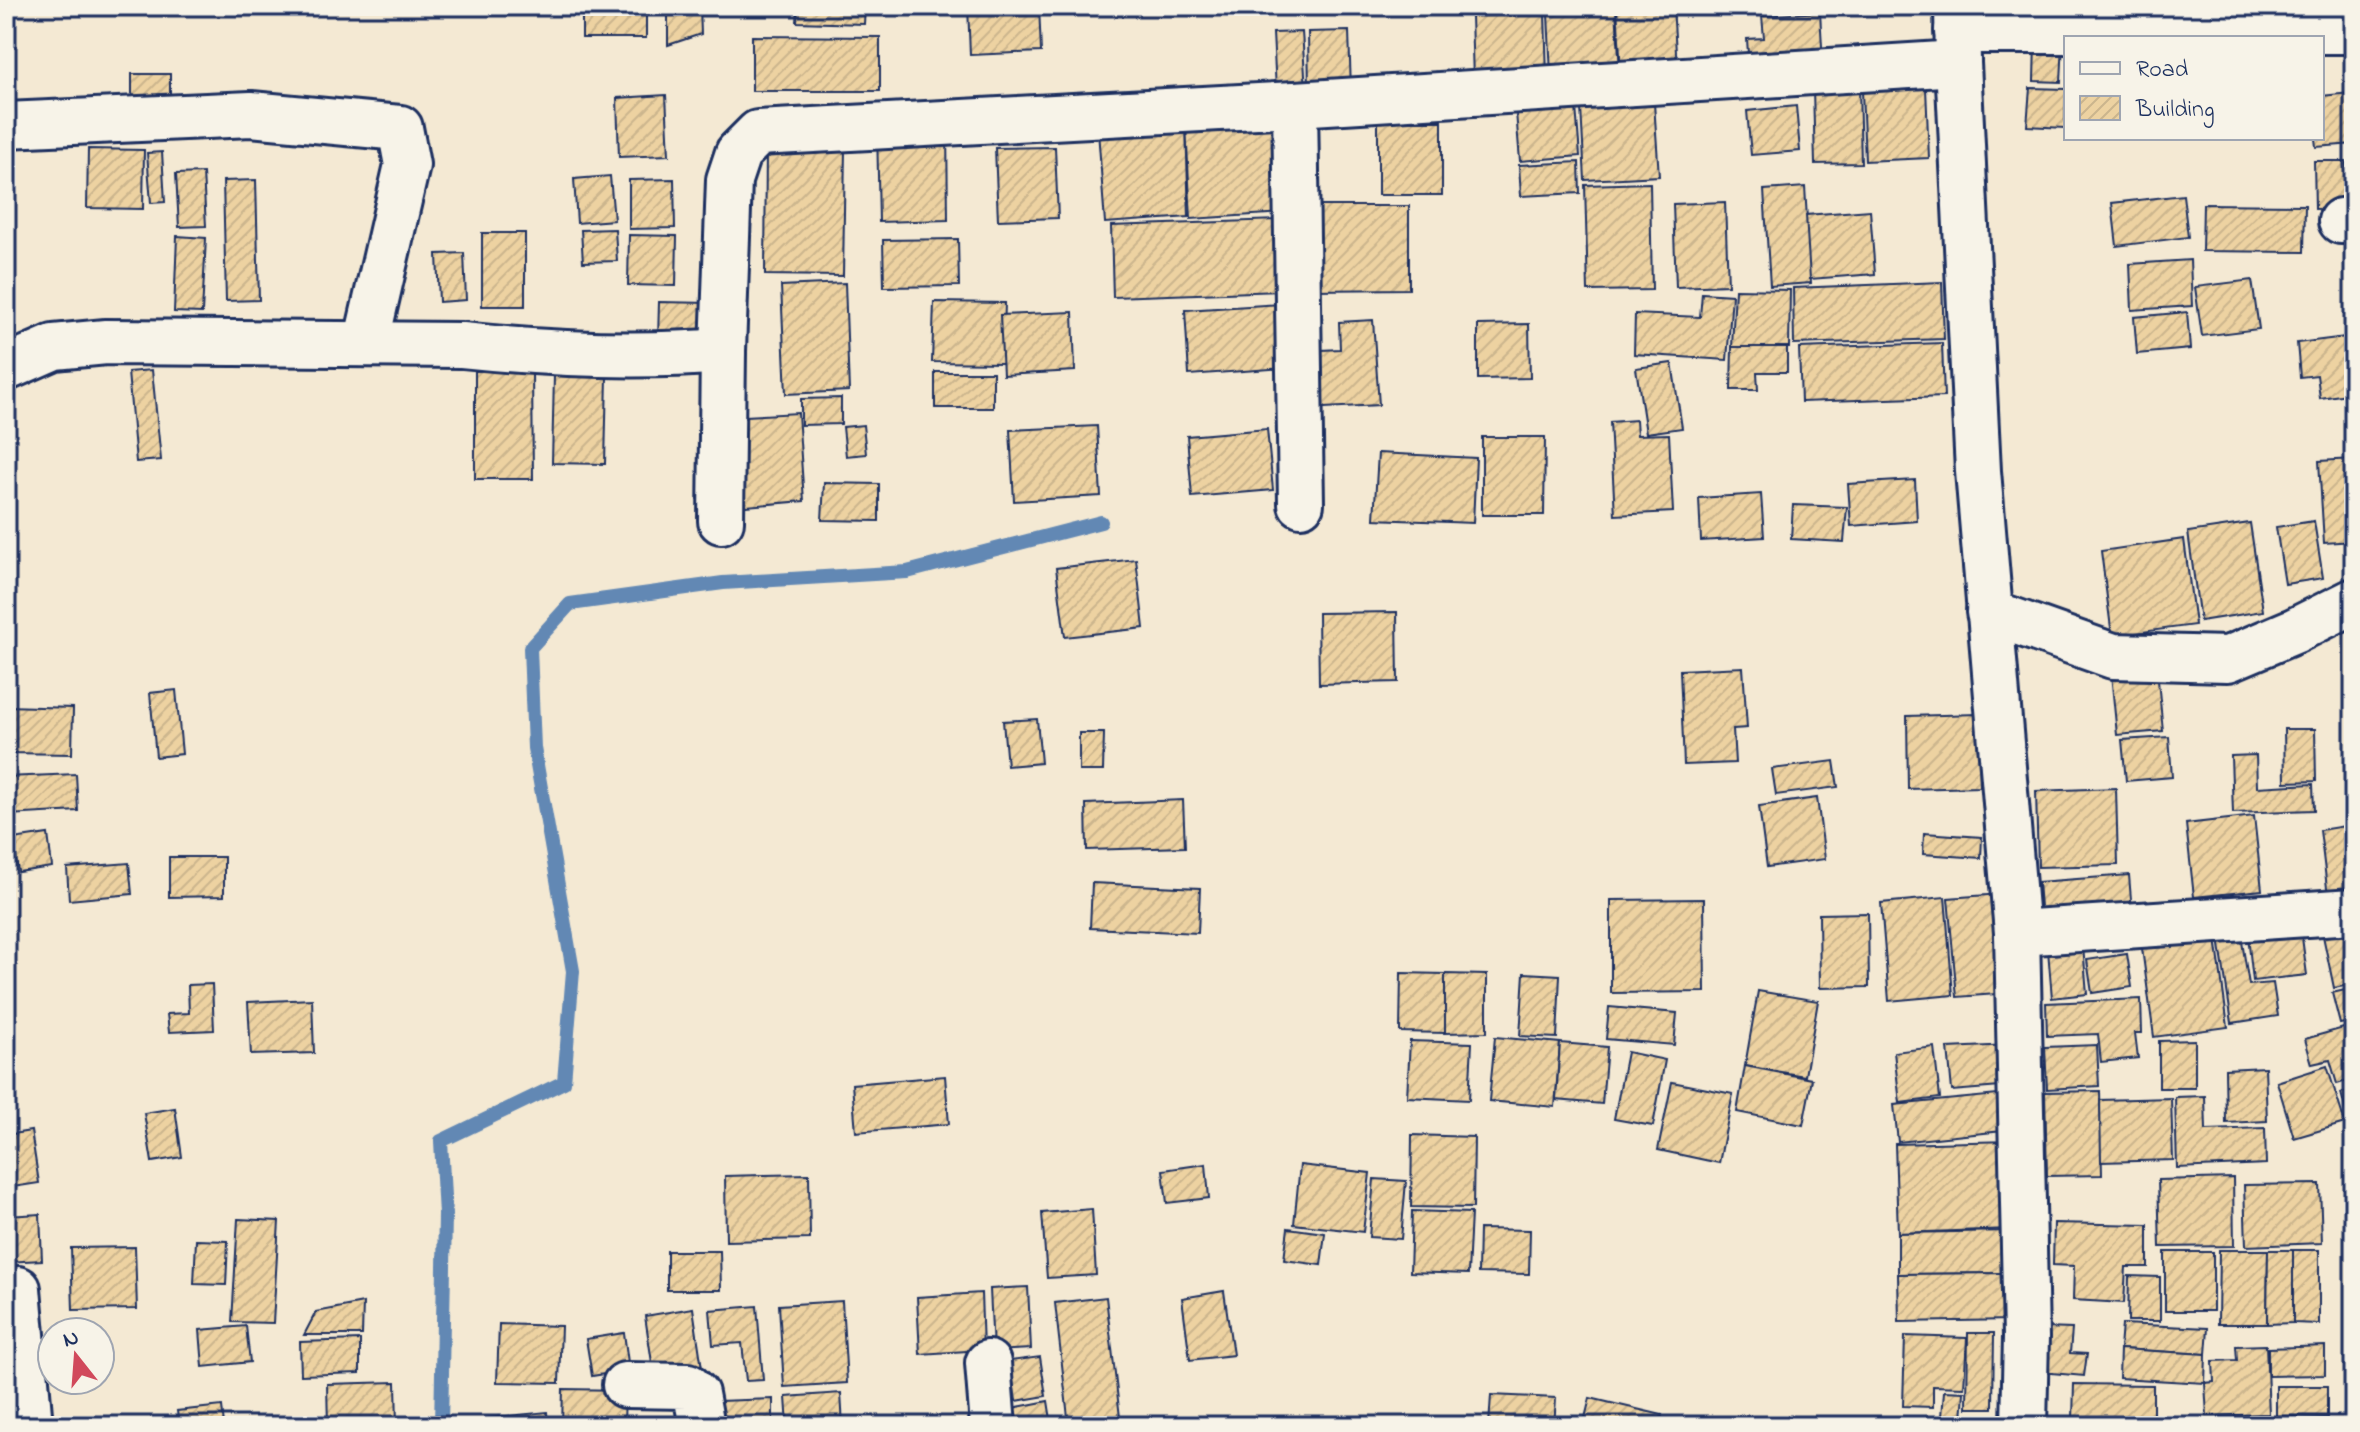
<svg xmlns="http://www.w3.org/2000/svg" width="2360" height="1432" viewBox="0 0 2360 1432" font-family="'Indie Flower',sans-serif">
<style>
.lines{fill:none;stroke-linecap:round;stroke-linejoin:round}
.stream{stroke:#6288b4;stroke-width:14}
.building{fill:url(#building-hatch);stroke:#1b2f5e;stroke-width:2}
.minor-casing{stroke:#1b2f5e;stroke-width:50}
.minor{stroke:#f7f3e8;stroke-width:44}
</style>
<defs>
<pattern id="building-hatch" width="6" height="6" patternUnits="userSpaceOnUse" patternTransform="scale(2)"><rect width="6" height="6" fill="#edd2a1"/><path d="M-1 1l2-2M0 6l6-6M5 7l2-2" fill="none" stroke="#cbb58d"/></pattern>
</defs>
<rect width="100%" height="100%" fill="#f4e9d3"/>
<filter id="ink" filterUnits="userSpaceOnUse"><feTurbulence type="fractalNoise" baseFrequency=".0125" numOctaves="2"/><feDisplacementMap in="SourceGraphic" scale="16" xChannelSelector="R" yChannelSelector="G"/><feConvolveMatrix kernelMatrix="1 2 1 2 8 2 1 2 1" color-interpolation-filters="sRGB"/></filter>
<g filter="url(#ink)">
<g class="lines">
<!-- stream -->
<path class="stream" d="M441,1426L445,1215L441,1141L564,1082L573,971L534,748L530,648L570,604L723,583L907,572L1101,522"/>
</g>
<!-- building -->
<g class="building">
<rect x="582" y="6" width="64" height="32"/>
<path d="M668,6H700L701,34L668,45Z"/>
<path d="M798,6H865L864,24L797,22Z"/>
<path d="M968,6H1039L1041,52L970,55Z"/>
<path d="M1331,6H1382V7L1332,12Z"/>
<path d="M1673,6L1677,68L1621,71L1617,7Z"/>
<path d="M2071,6H2140V9L2071,10Z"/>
<path d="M2149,6H2194V8L2149,10Z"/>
<path d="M2201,6H2235V14L2201,15Z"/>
<path d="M1616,10L1620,71L1551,75L1548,14Z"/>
<path d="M1820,12L1823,64L1749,69L1747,39L1764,38L1762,16Z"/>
<path d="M1545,14L1547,77L1473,79L1471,16Z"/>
<path d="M1349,31L1351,90L1309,91L1308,32Z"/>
<path d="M1302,32L1306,89L1276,90L1273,33Z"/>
<path d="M752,36L880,37V91H752Z"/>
<path d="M2035,41L2063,42L2061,82L2034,81Z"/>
<rect x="132" y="74" width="38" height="39"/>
<path d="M1859,87L1861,163L1815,164L1813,89Z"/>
<path d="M1926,88L1929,158L1865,161L1862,91Z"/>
<path d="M2030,88L2066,89L2065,128L2027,126Z"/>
<path d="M2350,93L2354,144L2316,147L2315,138H2322V96Z"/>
<path d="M666,95L669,155L619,157L617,98Z"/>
<path d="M1654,103L1659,176L1585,180L1581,108Z"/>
<path d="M1796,106L1800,151L1751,155L1747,111Z"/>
<path d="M1576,107L1580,156L1520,161L1516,112Z"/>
<path d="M1278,121L1284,213L1191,219L1186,127Z"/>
<rect x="1378" y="121" width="64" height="74"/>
<path d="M947,126L948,220L879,222L877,128Z"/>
<path d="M1186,127L1189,217L1105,223L1098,131Z"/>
<path d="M766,147L845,148L843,276L765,275Z"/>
<path d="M1055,147L1058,218L998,220L995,148Z"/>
<path d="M88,149L144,150L143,209L87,208Z"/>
<path d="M162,152L165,202L151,203L147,153Z"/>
<path d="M2314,161H2346L2347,208L2315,209Z"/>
<path d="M1579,162L1580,193L1521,196L1519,165Z"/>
<path d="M203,173L206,226L179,227L176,174Z"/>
<path d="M610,176L614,220L577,223L574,179Z"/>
<path d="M674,179L675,228L629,229V180Z"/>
<path d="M256,180L259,300L226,301L223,181Z"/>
<path d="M1650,183L1652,290L1588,291L1585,185Z"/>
<path d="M1805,187L1811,283L1770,286L1764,190Z"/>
<path d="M2183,195L2188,237L2117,246L2112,203Z"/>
<path d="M1725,202L1728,285L1676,287L1673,204Z"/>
<path d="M2203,204L2305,205L2304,252L2202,251Z"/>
<path d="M1312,206H1409V289L1312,290Z"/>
<path d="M1870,210L1875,274L1810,279L1806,215Z"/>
<path d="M1278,220L1281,291L1113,297L1111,226Z"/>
<path d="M615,229L617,261L583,262L581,230Z"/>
<rect x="482" y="233" width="43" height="73"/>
<path d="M629,235L677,236L676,286L628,285Z"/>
<path d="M177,236L206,238L202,313L174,312Z"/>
<path d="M958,239L959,286L884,287L883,240Z"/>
<path d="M464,253L466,300L439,302L437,254Z"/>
<path d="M2190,260L2192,306L2132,310L2130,264Z"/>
<path d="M2252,280L2259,329L2202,336L2195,287Z"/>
<path d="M1942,282L1944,339L1794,344L1793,288Z"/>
<path d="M845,283L849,391L786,394L781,286Z"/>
<path d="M1735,289L1790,290L1789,348L1732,347Z"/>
<path d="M1702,293L1732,295L1727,360L1634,354L1635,314L1700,317Z"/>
<path d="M659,302L710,303V341L658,340Z"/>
<path d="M934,302L1005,303L1003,363L932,362Z"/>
<path d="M1282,304L1285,368L1189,375L1185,310Z"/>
<path d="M1073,312L1075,371L1003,375L1000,315Z"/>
<path d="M2187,312L2190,349L2137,354L2134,317Z"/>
<path d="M1373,320L1379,405L1306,409L1302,351L1340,349L1339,322Z"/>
<path d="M1529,324L1530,378L1478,379V325Z"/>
<path d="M2354,336V393L2320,398L2317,375L2300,377L2297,343Z"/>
<path d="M1942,343L1944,397L1801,402L1799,348Z"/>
<path d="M1732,347H1787V372H1757L1758,390H1731Z"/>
<path d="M1672,363L1682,428L1646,433L1636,368Z"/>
<path d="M152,370L161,460L136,462L128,372Z"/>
<path d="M475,371H532L533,479H475Z"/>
<rect x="935" y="372" width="58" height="36"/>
<path d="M554,375L607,376L605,464L552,463Z"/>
<path d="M841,398V424L801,425V399Z"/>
<path d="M798,413L804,501L734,507L727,417Z"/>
<path d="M1636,420L1637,435L1669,434L1673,512L1615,515L1610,422Z"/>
<path d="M863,425L866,454L846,456L843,427Z"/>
<path d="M1097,426L1101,496L1014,501L1010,430Z"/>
<path d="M1267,429L1273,490L1192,497L1187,436Z"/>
<path d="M1482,437H1545L1544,515H1482Z"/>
<path d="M1378,453L1476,458L1473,523L1374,519Z"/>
<path d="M2354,459V541L2324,543L2319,461Z"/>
<path d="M1915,480L1917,521L1851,526L1848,484Z"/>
<path d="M824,483L879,484V521L822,520Z"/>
<path d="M1761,494L1764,537L1701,541L1699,498Z"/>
<path d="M1793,505L1847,507L1844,542L1791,539Z"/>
<path d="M2314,521L2323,578L2285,584L2276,527Z"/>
<path d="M2250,523L2263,611L2200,621L2188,532Z"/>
<path d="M2184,539L2195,625L2112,636L2101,551Z"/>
<path d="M1136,559L1144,628L1065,637L1056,568Z"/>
<path d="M1397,612L1398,682L1319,684L1318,613Z"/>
<path d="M1743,667L1747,728L1733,729L1735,763L1684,765L1680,670Z"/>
<path d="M2157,670L2163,731L2117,735L2111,674Z"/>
<path d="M176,690L182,754L156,757L150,693Z"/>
<path d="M6,706L73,708L72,754L6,753Z"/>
<path d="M1978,714L1980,787L1908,789L1907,716Z"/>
<path d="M1037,719L1041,763L1007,766L1003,721Z"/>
<path d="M2284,729H2315L2316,781L2285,782Z"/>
<path d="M1079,733H1104L1103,771H1079Z"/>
<path d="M2169,737L2172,777L2126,781L2122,740Z"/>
<path d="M2256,755L2257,787L2313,784L2314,810L2233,813L2231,756Z"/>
<path d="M1834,761L1838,787L1776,795L1772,769Z"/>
<path d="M76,774L78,811L8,815L6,777Z"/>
<path d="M2116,788L2118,865L2038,867L2036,791Z"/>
<path d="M1817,798L1825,859L1767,867L1759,806Z"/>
<path d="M1183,800L1185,847L1087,850L1086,804Z"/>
<path d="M2354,811V892L2328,896L2320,830L2345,826L2343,812Z"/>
<path d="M2254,816L2262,890L2194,897L2186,824Z"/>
<path d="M1924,833L1982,837L1981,858L1923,854Z"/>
<path d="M48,834L52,867L18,872L13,839Z"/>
<path d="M169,857H224V896L169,897Z"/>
<path d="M129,863L132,894L69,900L67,868Z"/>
<path d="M2129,875L2132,912L2041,919L2038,882Z"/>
<path d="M1092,883L1200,888L1198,933L1090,928Z"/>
<path d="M2001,894L2010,993L1957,997L1948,898Z"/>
<path d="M1945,897L1953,995L1889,1001L1881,903Z"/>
<path d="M1704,899L1705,992L1611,993V900Z"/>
<path d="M1868,913L1869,987L1820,988L1819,914Z"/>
<path d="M2354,924V984L2334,988L2322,931Z"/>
<path d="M2240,929L2249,985L2273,983L2278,1016L2232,1023L2218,932Z"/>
<path d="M2301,930L2307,975L2253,981L2248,936Z"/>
<path d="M2215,931L2228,1027L2154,1037L2141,941Z"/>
<path d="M2083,946L2087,994L2052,998L2048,950Z"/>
<path d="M2127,954L2132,987L2092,993L2087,960Z"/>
<path d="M1401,973L1445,974V1033L1400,1032Z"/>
<path d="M1524,973L1560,975L1557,1038L1520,1036Z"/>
<path d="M1445,974L1487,975V1032L1445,1033Z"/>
<path d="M212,984L214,1030L169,1032L167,1014L189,1013L188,985Z"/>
<path d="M2354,988V1021L2340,1024L2332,993Z"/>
<path d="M1758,991L1818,1001L1805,1076L1745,1066Z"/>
<path d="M312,999L314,1053L251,1055L248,1002Z"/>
<path d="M2141,999L2142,1033H2135L2138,1058L2101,1062L2098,1034L2047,1036L2046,1003Z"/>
<path d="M1609,1007L1677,1013L1674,1045L1606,1039Z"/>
<path d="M2354,1025V1079L2337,1084L2330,1060L2312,1064L2305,1039Z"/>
<path d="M1495,1037L1560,1043L1555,1107L1489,1101Z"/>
<path d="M2195,1040V1088H2159V1041Z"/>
<path d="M1410,1041L1472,1043L1469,1100L1407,1097Z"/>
<path d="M1560,1043L1607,1047L1602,1104L1556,1100Z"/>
<path d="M2010,1045L2012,1086L1952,1091L1948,1048Z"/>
<path d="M2097,1045L2099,1086L2047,1089L2045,1047Z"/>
<path d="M1934,1047L1940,1098L1900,1103L1894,1052Z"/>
<path d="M1627,1052L1665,1060L1653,1126L1614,1119Z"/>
<path d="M1745,1066L1812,1079L1803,1125L1737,1112Z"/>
<path d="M2327,1066L2345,1123L2294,1138L2277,1082Z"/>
<path d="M2265,1067L2267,1121L2226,1123L2225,1069Z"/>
<path d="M945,1076L949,1124L856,1132L852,1084Z"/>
<path d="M1672,1082L1733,1094L1719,1163L1658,1150Z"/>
<path d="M2354,1089V1120L2349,1122L2341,1093Z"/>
<path d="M2100,1091L2102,1175L2047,1176L2045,1092Z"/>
<path d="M2008,1094L2012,1130L1898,1142L1894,1105Z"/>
<path d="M2205,1096L2206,1130L2265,1128L2266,1164L2177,1168L2175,1097Z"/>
<path d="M2171,1098L2173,1160L2101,1162L2100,1100Z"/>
<path d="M175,1108L182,1157L152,1162L144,1113Z"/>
<path d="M2354,1126V1168L2347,1127Z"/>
<path d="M31,1131L39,1183L6,1188V1135Z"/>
<path d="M1412,1135L1474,1137L1473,1208L1411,1207Z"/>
<path d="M2010,1141L2012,1229L1898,1233L1895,1144Z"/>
<path d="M1206,1164L1209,1198L1167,1203L1163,1170Z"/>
<path d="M1300,1165L1370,1173L1363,1232L1294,1224Z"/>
<path d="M809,1174L810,1239L726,1241L725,1176Z"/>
<path d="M2233,1178L2234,1246L2160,1247L2158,1180Z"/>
<path d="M1374,1179L1406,1181L1401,1239L1369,1237Z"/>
<path d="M2320,1184L2322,1243L2246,1246L2244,1185Z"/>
<path d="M1092,1209L1096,1275L1047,1278L1042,1213Z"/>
<path d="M1412,1211L1471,1213L1468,1274L1410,1272Z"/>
<path d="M40,1214L42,1260L6,1262V1216Z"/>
<path d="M238,1219L279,1221L273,1323L232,1322Z"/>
<path d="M2054,1223L2148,1225V1267H2126L2124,1303L2073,1300L2074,1266L2053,1265Z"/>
<path d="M1288,1228L1325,1233L1321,1265L1284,1260Z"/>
<path d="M1479,1229L1530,1230L1529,1274L1478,1273Z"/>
<path d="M2013,1231V1273L1898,1274V1233Z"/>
<path d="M196,1240L228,1241L226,1285L194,1284Z"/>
<path d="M135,1247L137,1309L73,1310L71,1248Z"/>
<path d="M2219,1250H2268L2267,1324H2218Z"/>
<path d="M2268,1250H2293V1323L2267,1324Z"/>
<path d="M2293,1250H2319V1324L2293,1323Z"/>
<path d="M667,1251H720L721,1290H667Z"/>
<rect x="2165" y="1252" width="48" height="59"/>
<path d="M2013,1273V1320L1899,1322L1898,1274Z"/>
<path d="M2129,1276L2160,1277V1321H2128Z"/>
<path d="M1028,1287L1031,1349L993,1351L990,1289Z"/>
<path d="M1224,1291L1233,1355L1190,1360L1182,1298Z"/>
<path d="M981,1293L983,1350L920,1354L917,1297Z"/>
<path d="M1106,1297L1121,1426H1069L1055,1303Z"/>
<path d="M842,1301L847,1383L784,1387L779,1305Z"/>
<path d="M363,1303L362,1335H304L316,1312Z"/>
<path d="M757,1306L763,1380L746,1381L742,1343L713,1345L710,1310Z"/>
<path d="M693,1308L702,1368L654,1376L645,1316Z"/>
<path d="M499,1324L561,1326L559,1383L497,1382Z"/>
<path d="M2122,1324L2208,1328L2206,1354L2120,1349Z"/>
<path d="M246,1326L250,1362L203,1367L200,1330Z"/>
<path d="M2044,1328L2072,1329L2070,1353L2087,1354L2084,1376L2041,1372Z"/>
<path d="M624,1333L629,1370L592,1376L586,1339Z"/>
<path d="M1968,1333H1994L1993,1408H1967Z"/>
<path d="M1905,1336L1967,1338L1964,1387L1933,1386V1407L1903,1406Z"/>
<path d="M360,1340V1373L301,1375L300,1342Z"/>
<path d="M2266,1345L2269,1414L2207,1416L2205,1383L2214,1382L2213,1361L2237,1360L2236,1346Z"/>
<path d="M2325,1346V1375L2268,1376V1348Z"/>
<path d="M2120,1349L2206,1354L2205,1383L2119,1378Z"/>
<path d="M1040,1357L1046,1396L1016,1401L1010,1361Z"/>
<path d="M396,1382L397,1426H328L327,1384Z"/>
<path d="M2074,1384L2153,1385V1420H2073Z"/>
<path d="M2276,1386H2327V1417L2276,1416Z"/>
<path d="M563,1389L625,1390L624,1426H562Z"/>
<path d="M1944,1391L1964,1392L1962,1419L1942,1417Z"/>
<path d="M841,1393L843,1426H788L786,1397Z"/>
<path d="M1491,1395L1556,1398L1554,1426H1489Z"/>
<path d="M1590,1398L1662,1415L1659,1426H1583Z"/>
<path d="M773,1399V1426H718V1401Z"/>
<path d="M1048,1401L1052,1426H1004L1002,1410Z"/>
<path d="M222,1406L224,1426H179L177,1411Z"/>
<path d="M547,1412L548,1426H489L488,1418Z"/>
<path d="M2280,1417L2281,1426H2229V1419Z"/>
<path d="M1978,1418L2006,1419L2005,1426H1978Z"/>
</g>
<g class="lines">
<defs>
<g id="minor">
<path d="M1957,6L1958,63L1978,471L2017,933L2026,1337L2024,1426"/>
<path d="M1957,31H2354"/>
<path d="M1295,104L1301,504"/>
<path d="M6,125L251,114L400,128L407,165L366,344"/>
<path d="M2341,221L2354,220"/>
<path d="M6,368L54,347L106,342L462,345C548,354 636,358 723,351"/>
<path d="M721,521L723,351L729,180L738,153L758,133L1295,104L1958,63"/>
<path d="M1989,612L2113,656L2228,659L2294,631L2354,601"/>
<path d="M2017,933L2354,911"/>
<path d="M18,1289L30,1426"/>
<path d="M988,1363L993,1426"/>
<path d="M625,1385L688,1386L696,1394L702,1426"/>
</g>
</defs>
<!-- minor casing -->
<use href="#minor" class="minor-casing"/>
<!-- minor -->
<use href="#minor" class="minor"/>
</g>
</g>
<!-- margin -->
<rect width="2360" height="1432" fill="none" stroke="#f7f3e8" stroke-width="32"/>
<rect x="16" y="16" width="2328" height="1400" fill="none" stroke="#1b2f5e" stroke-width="3" filter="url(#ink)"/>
<!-- legend -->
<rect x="2064" y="36" width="260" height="104" fill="#f7f3e8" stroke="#9fa5b1" stroke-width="2"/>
<rect x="2080" y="62" width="40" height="12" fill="#f7f3e8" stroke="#9fa5b1" stroke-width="2"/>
<text x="2136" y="76" font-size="24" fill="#1b2f5e">Road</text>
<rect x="2080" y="96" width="40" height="24" fill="url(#building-hatch)" stroke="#9fa5b1" stroke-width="2"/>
<text x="2136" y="116" font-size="24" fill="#1b2f5e">Building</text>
<!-- north arrow -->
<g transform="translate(76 1356) rotate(343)"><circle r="38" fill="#f7f3e8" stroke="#9fa5b1" stroke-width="2"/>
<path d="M0-6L14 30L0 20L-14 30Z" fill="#d1495b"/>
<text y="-12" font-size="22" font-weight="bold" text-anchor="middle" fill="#1b2f5e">N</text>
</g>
</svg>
